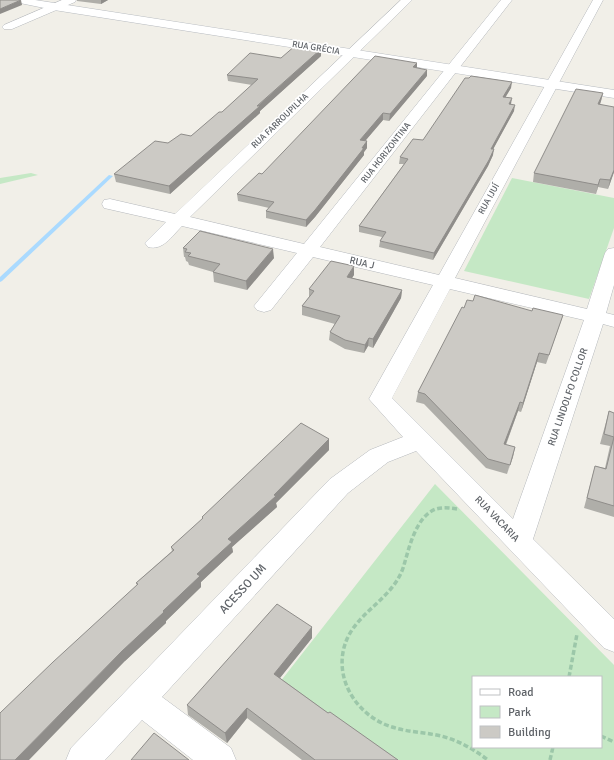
<svg xmlns="http://www.w3.org/2000/svg" width="614" height="760" viewBox="0 0 614 760" font-family="Signika,sans-serif">
<style>
.green{fill:#c5e8c5;fill-rule:evenodd}
.lines{fill:none;stroke-linecap:round;stroke-linejoin:round}
.stream{fill:#aadaff;fill-rule:evenodd}
.minor-casing{stroke:#b5b8bc;stroke-width:1}
.secondary-casing{stroke:#b6babf;stroke-width:1}
.path{stroke:#9cc7a9;stroke-width:3.5;stroke-dasharray:5 2.5;stroke-linecap:butt}
.minor{fill:#fff;fill-rule:evenodd}
.secondary{fill:#fff;fill-rule:evenodd}
.wall{fill:#afaea9}
.shaded-wall{fill:#8f8d8a}
.building{fill:#cccac5;stroke:#8f8d8a}
.labels{text-anchor:middle;dominant-baseline:central;stroke-width:3.5;stroke-linejoin:round;paint-order:stroke}
.far-street-label{font-size:9px;fill:#5f6368;stroke:#fff}
.street-label{font-size:10px;fill:#5f6368;stroke:#fff}
.near-street-label{font-size:12px;fill:#5f6368;stroke:#fff}
</style>
<rect width="100%" height="100%" fill="#f1efe8"/>
<!-- green -->
<g class="green">
<path d="M31,173L38,175L0,184V178Z"/>
<path d="M512,178L614,198V228L589,299L464,271Z"/>
<path d="M435,484L614,665V760H397L280,682ZM473,677H601V747H473Z"/>
</g>
<g class="lines">
<!-- stream -->
<path class="stream" d="M109,175L113,176L2,281L0,282V277Z"/>
<defs>
<g id="minor">
<path d="M62,0H76L75,2L12,29H4L2,27L4,25Z"/>
<path d="M401,0H412L190,217L304,244L501,0H512L320,247L439,275L593,0H603L455,278L587,309L605,253L608,249L614,248V285L606,313L614,315V327L603,324L533,539L614,619V652L604,648L416,451L388,462L348,493L162,697L231,748L236,760H193L142,720L105,760H66L71,748L330,479L370,450L403,437L369,399L433,285L313,257L271,310L264,312L257,310L254,306L297,253L182,226C172,236 163,251 148,247L145,243L166,222L104,208L102,204L104,200L110,199L175,214ZM450,289L584,320L513,519L392,398Z"/>
</g>
<path id="secondary" d="M14,0H35L614,90V98L54,10L15,2Z"/>
</defs>
<!-- minor casing -->
<use href="#minor" class="minor-casing"/>
<!-- secondary casing -->
<use href="#secondary" class="secondary-casing"/>
<!-- path -->
<g class="path">
<path d="M457,509C450,508 443,507 436,509C416,516 409,548 404,565C395,597 360,610 347,639C331,676 356,716 392,727C410,733 430,732 448,738C463,743 476,751 488,760"/>
<path d="M569,677L577,634"/>
<path d="M601,736L614,742"/>
<path d="M550,760L553,747"/>
</g>
<!-- minor -->
<use href="#minor" class="minor"/>
<!-- secondary -->
<use href="#secondary" class="secondary"/>
</g>
<!-- wall -->
<g class="wall">
<path d="M77,0H108L101,4L77,1Z"/>
<path d="M321,56L260,111V113L170,194L116,182L114,174L168,143L191,136L222,112L252,85L228,81L227,75L281,58Z"/>
<path d="M427,76L389,121L383,120L365,141L367,148L364,152V155L315,217L306,227L266,218V211L269,208L238,201L237,194L262,174Z"/>
<path d="M511,88L505,97L511,104V105L514,111L493,149V155L488,166L433,260L379,247L380,241L382,237L359,232V226L404,164H399L400,157L423,140Z"/>
<path d="M603,93L600,105L614,172L608,189L598,187L596,194L533,182L534,173Z"/>
<path d="M183,248L274,258L247,290L214,282L213,272L189,265L188,262L186,261L185,257H184Z"/>
<path d="M354,275L352,278L402,290L401,298L373,348L368,346L364,353L345,349L329,340L330,332L335,324L302,315V306L309,297V289Z"/>
<path d="M464,308L532,311L563,315L560,324L546,364L537,362L521,412L518,411L506,445L515,447L507,474L486,468L424,404L416,402L418,392Z"/>
<path d="M609,411L614,413V517L584,508L595,466L605,468L610,446L600,444Z"/>
<path d="M329,439V450L276,503L277,507L232,547L233,552L201,582V587L166,621V623L125,661L137,585L136,583L172,551L171,547L202,520V517Z"/>
<path d="M312,627V638L280,678L328,713L398,760H302L247,718L227,743L188,715L187,705Z"/>
</g>
<!-- shaded-wall -->
<g class="shaded-wall">
<path d="M21,0L22,5L0,14V9Z"/>
<path d="M101,0H108L101,4Z"/>
<path d="M321,49V56L260,111V113L170,194L169,186Z"/>
<path d="M417,63V69L413,67Z"/>
<path d="M427,70V76L389,121L390,114Z"/>
<path d="M512,82L511,88L502,103L503,97Z"/>
<path d="M603,93L601,101L596,113L598,104Z"/>
<path d="M512,98L511,104L508,110L509,104Z"/>
<path d="M515,105L514,111L490,155L491,149Z"/>
<path d="M383,113V120L360,147V140Z"/>
<path d="M367,141V148L364,152V155L315,217L306,227V220Z"/>
<path d="M494,149L493,155L488,166L433,260L434,253Z"/>
<path d="M614,170V172L608,189L610,180Z"/>
<path d="M600,179L598,187L596,194L598,185Z"/>
<path d="M273,249L274,258L247,290L246,281Z"/>
<path d="M354,266V275L347,285V277Z"/>
<path d="M402,290L401,298L373,348V339Z"/>
<path d="M369,338L368,346L364,353L365,345Z"/>
<path d="M539,353L537,362L521,412L523,403Z"/>
<path d="M520,402L518,411L502,454L504,444Z"/>
<path d="M329,439V450L276,503L277,507L232,547L233,552L201,582V587L166,621V623L125,661L29,760H15L122,651L197,574L228,539Z"/>
<path d="M515,447L513,457L507,474L510,465Z"/>
<path d="M312,627V638L275,684L274,674Z"/>
<path d="M247,708V718L227,743L225,733Z"/>
</g>
<!-- building -->
<g class="building">
<path d="M0,0H21L0,9Z"/>
<path d="M296,45L321,49L257,106H260L169,186L114,174L155,141L168,143L181,134L191,136L219,112H222L258,79L227,75L250,53L281,58Z"/>
<path d="M375,56L417,63L413,67L427,70L390,114L383,113L360,140L367,141L362,148H364L315,210L306,220L266,211L274,202L237,194L259,173L262,174Z"/>
<path d="M471,76L512,82L503,97L512,98L509,104L515,105L491,149H494L489,160L434,253L380,241L386,232L359,226L408,159L400,157L413,139L423,140L465,78H469Z"/>
<path d="M576,89L603,93L598,104L614,107V170L610,180L600,179L598,185L534,173Z"/>
<path d="M200,231L273,249L246,281L213,272L220,264L188,256L191,253L185,252L187,249L183,248Z"/>
<path d="M331,261L354,266L347,277L402,290L373,339L369,338L365,345L345,340L330,332L340,316L302,306L314,291L309,289Z"/>
<path d="M475,295L532,311L533,308L563,315L549,355L539,353L523,403L520,402L504,444L515,447L510,465L488,459L425,394L418,392L462,307L464,308L467,300L473,301Z"/>
<path d="M609,411L614,413V506L587,498L595,466L606,469L614,437L604,434Z"/>
<path d="M301,423L329,439L274,495L276,496L228,539L232,542L197,574L200,576L163,611L164,612L122,651L15,760H0V713L53,662L138,584L136,583L174,550L171,547L203,518L202,517Z"/>
<path d="M277,604L312,627L274,674L328,713L330,712L398,760H315L247,708L225,733L187,705Z"/>
<path d="M154,733L189,760H131Z"/>
</g>
<g class="labels">
<!-- far-street labels -->
<g class="far-street-label">
<text transform="translate(316 48) rotate(9)">RUA GRÉCIA</text>
<text transform="translate(280 121) rotate(-44)">RUA FARROUPILHA</text>
<text transform="translate(386 153) rotate(-52)">RUA HORIZONTINA</text>
<text transform="translate(489 199) rotate(-61)">RUA IJUÍ</text>
</g>
<!-- street labels -->
<g class="street-label">
<text transform="translate(362 263) rotate(13)">RUA J</text>
<text transform="translate(568 397) rotate(-71)">RUA LINDOLFO COLLOR</text>
<text transform="translate(497 519) rotate(46)">RUA VACARIA</text>
</g>
<!-- near-street labels -->
<g class="near-street-label">
<text transform="translate(243 589) rotate(-47)">ACESSO UM</text>
</g>
</g>
<!-- legend -->
<rect x="472" y="676" width="130" height="72" fill="#ffffff" stroke="#bfc1c3"/>
<rect x="480" y="689" width="20" height="6" fill="#ffffff" stroke="#bfc1c3"/>
<text x="508" y="696" font-size="12" fill="#5f6368">Road</text>
<rect x="480" y="706" width="20" height="12" fill="#c5e8c5" stroke="#bfc1c3"/>
<text x="508" y="716" font-size="12" fill="#5f6368">Park</text>
<rect x="480" y="726" width="20" height="12" fill="#cccac5" stroke="#bfc1c3"/>
<text x="508" y="736" font-size="12" fill="#5f6368">Building</text>
</svg>
